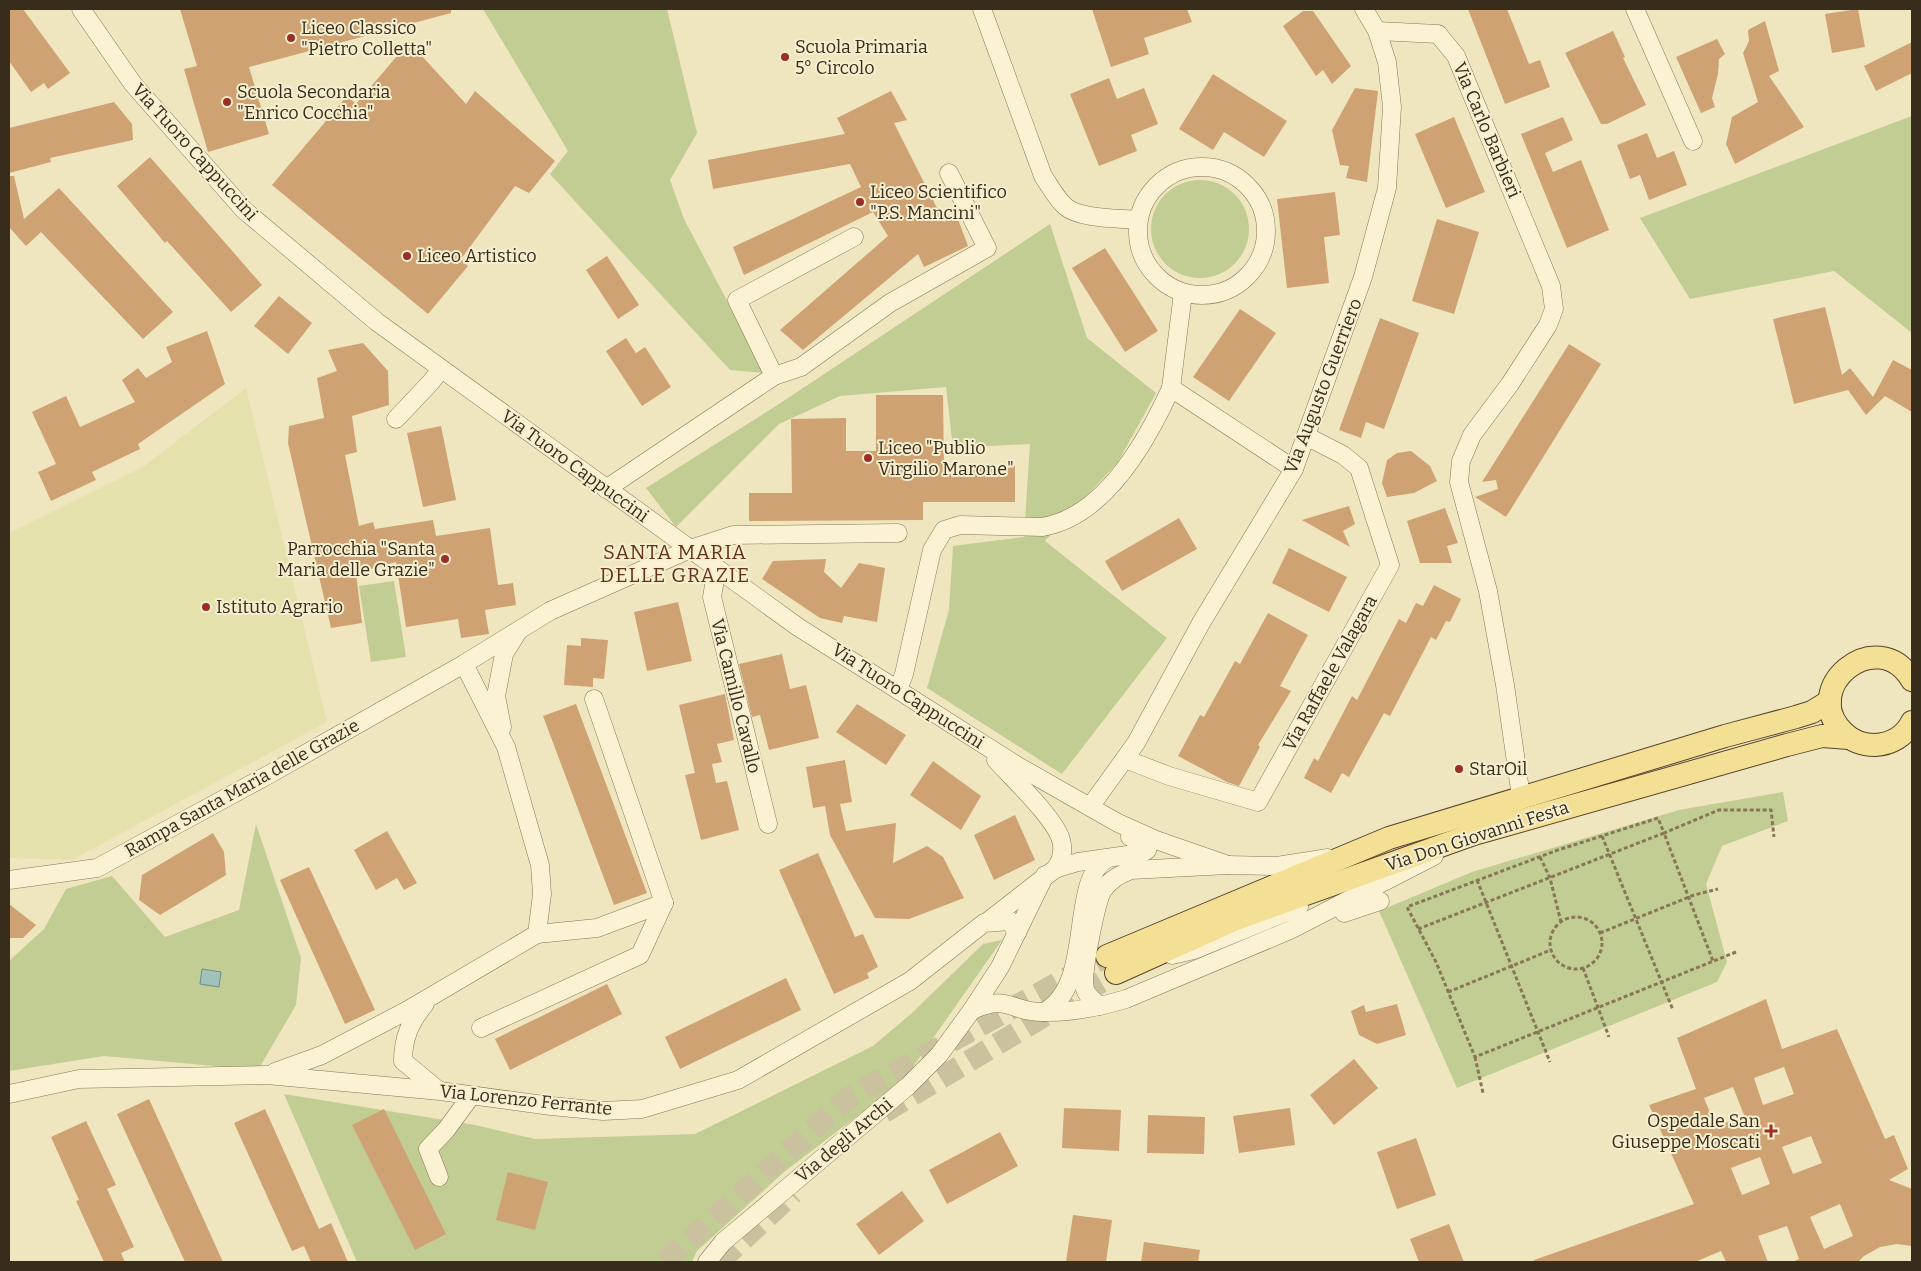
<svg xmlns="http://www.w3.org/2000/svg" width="1921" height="1271" viewBox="0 0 1921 1271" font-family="Bitter,serif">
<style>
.farmland{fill:#e5e1ac}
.green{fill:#c1cd93}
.water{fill:#a3c1bb;stroke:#6a8f89}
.building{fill:#cfa274;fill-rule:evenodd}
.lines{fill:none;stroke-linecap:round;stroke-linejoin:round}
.major-tunnel{stroke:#cac19e;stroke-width:22;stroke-dasharray:22 11;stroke-linecap:butt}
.minor-casing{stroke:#897657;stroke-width:19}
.major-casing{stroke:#56432c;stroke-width:24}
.path{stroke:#897657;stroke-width:3;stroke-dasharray:4 2.5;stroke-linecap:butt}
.minor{stroke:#faf2d3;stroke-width:18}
.major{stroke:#f4e095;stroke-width:22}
.poi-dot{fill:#9a2f25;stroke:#f6efcf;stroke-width:2}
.labels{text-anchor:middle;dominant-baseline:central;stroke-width:4;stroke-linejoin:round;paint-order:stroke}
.poi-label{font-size:18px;fill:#382c1c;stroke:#f6efcf;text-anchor:start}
.street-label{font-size:18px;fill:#382c1c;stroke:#f6efcf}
.quarter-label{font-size:20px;letter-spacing:1px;fill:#66311a;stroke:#f6efcf}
</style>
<rect width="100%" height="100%" fill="#efe6bf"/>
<!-- farmland -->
<path class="farmland" d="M246,388L327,722L72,860L9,858V533L143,467Z"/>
<!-- green -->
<g class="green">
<path d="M483,9H667L697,133L670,180L684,219L765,373L730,370L550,174L568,151Z"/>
<path d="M1912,116V333L1834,271L1690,299L1640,218Z"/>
<circle cx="1200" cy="229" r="49"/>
<path d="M1050,224L1087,338L1156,393L1118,462L1045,541L1167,638L1062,774L927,688L949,610L953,546L1024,537L1030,444L953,448L946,387L840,396L779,424L676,527L646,488L776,406Z"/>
<path d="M394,581L406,657L371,662L359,586Z"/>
<path d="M1783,792L1788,821L1722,846L1706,884L1727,962L1717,982L1457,1088L1379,911L1472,872L1679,810Z"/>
<path d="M256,824L301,958L296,1005L258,1070L104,1056L9,1071V961L44,929L66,889L112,876L165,937L239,910Z"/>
<path d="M1002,940L903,1081L784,1172L697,1251L692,1262H357L284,1094L475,1125L535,1139L695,1134L873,1046L912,1013L983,944Z"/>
</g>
<!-- water -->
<path class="water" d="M202,969L221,972L219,987L200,984Z"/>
<!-- building -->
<g class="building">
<path d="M9,9H23L70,73L48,89L44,83L31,92L9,61Z"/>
<path d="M180,9H451V13L249,67L269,134L208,152L184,69L197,66Z"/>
<path d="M1092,9H1187L1192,22L1144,38L1149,54L1111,67Z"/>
<path d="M1468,9H1507L1529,64L1540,60L1550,87L1505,104Z"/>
<path d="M1858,9L1865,47L1832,53L1825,14Z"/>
<path d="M1303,11H1313L1351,66L1332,84L1323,70L1316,76L1283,26Z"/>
<path d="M1765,21L1779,71L1769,76L1804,127L1735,164L1726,144L1732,117L1758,102L1743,53L1749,41L1748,30Z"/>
<path d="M1613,31L1625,57L1623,58L1646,105L1607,124H1601L1565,53Z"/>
<path d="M1717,39L1725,54L1719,59L1718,74L1712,98L1715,107L1701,113L1676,57Z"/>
<path d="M409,42L466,104L475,91L555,161L529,193L515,186L461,259L468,266L428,314L272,185L347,96L356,104Z"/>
<path d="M1912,42V73L1876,91L1864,66Z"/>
<path d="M1213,74L1287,121L1264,157L1224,132L1213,150L1179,129Z"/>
<path d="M1109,78L1117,99L1144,88L1158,124L1131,135L1137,151L1099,166L1070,94Z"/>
<path d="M1355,88L1378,91L1367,182L1346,178L1349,166L1340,165L1332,130Z"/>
<path d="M891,91L907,120L894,123L944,222L956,214L968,246L924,267L918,254L803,350L780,330L888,236L873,212L744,275L733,247L861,187L850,164L713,189L708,160L845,134L837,118Z"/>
<path d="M114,102L132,124L133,140L50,158L51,162L9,173V128Z"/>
<path d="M1454,117L1485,192L1446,208L1415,134Z"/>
<path d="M1563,117L1573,140L1545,153L1553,172L1581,160L1609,230L1567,248L1521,134Z"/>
<path d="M1647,133L1657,158L1674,151L1687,185L1649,200L1640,175L1630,179L1617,145Z"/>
<path d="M150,157L262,285L231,312L167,241L165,243L117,186Z"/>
<path d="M9,176H14L24,219L59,188L173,312L143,339L41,232L26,246L9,227Z"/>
<path d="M1335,192L1340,235L1324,237L1329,283L1287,288L1277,199Z"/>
<path d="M1437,219L1479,232L1454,314L1412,301Z"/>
<path d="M1105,248L1158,331L1125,352L1072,268Z"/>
<path d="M607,256L639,305L618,319L586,270Z"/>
<path d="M279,296L312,323L288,354L254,326Z"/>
<path d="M1825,307L1842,375L1850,368L1873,397L1893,360L1912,370V412L1885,396L1866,415L1848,390L1794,404L1773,319Z"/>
<path d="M1240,309L1276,333L1229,401L1193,377Z"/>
<path d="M1380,318L1419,333L1384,429L1366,422L1361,438L1339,430Z"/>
<path d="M207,331L225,384L138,444L140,449L92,472L96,480L51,501L38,472L56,464L32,412L66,396L80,427L135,402L122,380L138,368L146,378L172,362L166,347Z"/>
<path d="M626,338L636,353L645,347L671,387L642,406L606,351Z"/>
<path d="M363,343L388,371L389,405L352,416L357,452L345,455L359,526L373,522L375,529L433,520L436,536L490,528L498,585L513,583L516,605L485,610L489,634L461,638L458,619L406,627L396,562L356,573L362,623L331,628L288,443L289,426L324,418L317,378L337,371L328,350Z"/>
<path d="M1569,344L1601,364L1506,517L1475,497L1498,489L1496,480L1482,482Z"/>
<path d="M876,395H943L944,466H1015V502H923V520L749,521V493H792L791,419L846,418V451H876Z"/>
<path d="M441,426L456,500L423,507L407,433Z"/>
<path d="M1411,451L1430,466L1437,481L1414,493L1387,497L1382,483L1387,460L1397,453Z"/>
<path d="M1349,506L1355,524L1343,531L1350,547L1302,520Z"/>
<path d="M1445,508L1458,543L1447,546L1452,563H1420L1407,521Z"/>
<path d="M1179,518L1197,549L1122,591L1105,561Z"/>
<path d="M1289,548L1347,577L1329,612L1272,583Z"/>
<path d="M826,559L824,572L841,588L859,563L885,568L877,622L844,616L842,623L820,618L762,579L773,561Z"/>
<path d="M1434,585L1461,599L1450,622L1446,621L1436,640L1431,637L1390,716L1384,713L1349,777L1342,773L1331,793L1304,778L1314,758L1318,761L1352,696L1357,700L1399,619L1406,623L1416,603L1423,606Z"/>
<path d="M678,602L692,661L647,671L634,612Z"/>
<path d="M1268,613L1308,635L1280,686L1291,691L1258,745L1260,747L1239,786L1227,782L1178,756L1200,715L1204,717L1235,661L1240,664Z"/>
<path d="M581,638L608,640L604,679L593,678V687L564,685L567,645L581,646Z"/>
<path d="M782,654L790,689L806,685L819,738L769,750L760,715L752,717L739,664Z"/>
<path d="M725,694L734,740L717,744L722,762L712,764L716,783L727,781L739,830L701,840L685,775L695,773L679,705Z"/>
<path d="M576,704L647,893L614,905L543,716Z"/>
<path d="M857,704L906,735L886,765L836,732Z"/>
<path d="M845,760L852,802L840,804L846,831L896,823L893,863L927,846L943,857L964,898L909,919L875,918L830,835L825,806L813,808L806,767Z"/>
<path d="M933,761L981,796L961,830L910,795Z"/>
<path d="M1015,815L1035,860L994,880L974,835Z"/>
<path d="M387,831L417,883L404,890L397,878L376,890L354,850Z"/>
<path d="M213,833L224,852L226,875L160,915L139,900L142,875Z"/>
<path d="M818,853L855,937L863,934L878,967L867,973L869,978L834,994L779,870Z"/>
<path d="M309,867L375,1010L345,1024L280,880Z"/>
<path d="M9,904L36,925L23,938H9Z"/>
<path d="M786,978L801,1010L680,1069L665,1037Z"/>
<path d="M607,984L622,1014L510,1070L495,1039Z"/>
<path d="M1766,999L1782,1049L1837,1029L1885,1139L1894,1135L1908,1169L1889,1180L1912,1189V1246L1897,1244L1880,1247L1864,1256L1858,1262H1792L1799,1259L1787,1226L1758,1236L1768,1262H1726L1721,1251L1695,1262H1534V1260L1694,1204L1649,1105L1696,1089L1677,1038ZM1784,1067L1794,1094L1763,1105L1754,1078ZM1733,1087L1744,1115L1716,1127L1704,1098ZM1811,1136L1822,1163L1793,1174L1782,1147ZM1760,1157L1770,1184L1742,1195L1731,1168ZM1840,1204L1853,1236L1824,1249L1810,1217Z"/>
<path d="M1397,1004L1406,1035L1377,1044L1359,1035L1351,1011L1364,1005L1366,1012Z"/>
<path d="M1354,1059L1378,1088L1334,1125L1310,1095Z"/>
<path d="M149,1099L223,1262H185L117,1114Z"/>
<path d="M1064,1108L1121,1110L1119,1151L1062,1148Z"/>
<path d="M1290,1108L1295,1145L1239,1153L1233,1116Z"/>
<path d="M265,1109L319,1229L331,1223L348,1262H311L304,1246L292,1251L234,1123Z"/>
<path d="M384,1109L446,1234L415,1250L352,1125Z"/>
<path d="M1148,1115L1205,1117L1204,1154L1147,1153Z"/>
<path d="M86,1121L116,1185L107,1189L134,1247L121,1253L125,1262H104L76,1201L79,1200L51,1137Z"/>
<path d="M1000,1132L1018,1166L947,1204L929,1170Z"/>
<path d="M1416,1138L1436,1195L1397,1209L1377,1152Z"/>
<path d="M508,1172L548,1182L535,1230L496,1220Z"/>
<path d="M902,1191L924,1221L879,1255L856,1224Z"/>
<path d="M1073,1215L1112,1220L1106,1262H1066Z"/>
<path d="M1449,1224L1464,1262H1419L1410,1239Z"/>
<path d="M1144,1242L1200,1250L1198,1262H1141Z"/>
</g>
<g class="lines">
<!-- major-tunnel -->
<g class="major-tunnel">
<path d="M884,1112L1116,973"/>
<path d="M665,1262L848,1098L1107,956"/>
<path d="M719,1262L793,1193"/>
</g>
<defs>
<g id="minor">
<path d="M81,9L133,84L244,210L377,322L798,627L898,690L1016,765L1118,823L1156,840L1228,865"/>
<path d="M982,9L1043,176C1050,186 1057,200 1066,207C1080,219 1120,218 1138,220"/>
<path d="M1635,9L1693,141"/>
<path d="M1377,31L1438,34L1456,56L1551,286L1554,309L1548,325L1510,384L1472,435L1461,461L1459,482L1488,591L1505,685L1521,797"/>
<circle cx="1202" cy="231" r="64"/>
<path d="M1183,293L1171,388L1294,469"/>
<path d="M774,376L737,300L854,237"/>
<path d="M396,419L431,382L441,369"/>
<path d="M606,489L774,376L801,367L890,303L987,248L949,173"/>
<path d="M717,568L712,597L768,824"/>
<path d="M898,690L904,674L932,550L944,530L960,525L1042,527C1105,517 1147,441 1171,388"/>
<path d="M502,727L496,696L504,654L517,633"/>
<path d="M1125,759L1169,776L1258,802L1390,565L1359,468L1343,455L1306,436"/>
<path d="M996,760C1012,778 1055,818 1061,840C1064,851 1062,860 1055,869"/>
<path d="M1090,807L1136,743L1201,623L1294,469L1363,277L1387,188L1392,107L1387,62L1377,31L1364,9"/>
<path d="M1045,875L1000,967L972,1010C1009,994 1010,1012 1043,1012C1072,1013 1099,1007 1126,999L1290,930L1434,856"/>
<path d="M9,880L97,868L268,775L464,664L550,611L690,549L733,535L898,533"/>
<path d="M1344,913L1380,901"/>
<path d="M987,922L1055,869L1078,862L1142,853L1147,850L1146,845L1130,837"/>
<path d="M537,934L597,928L664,903L594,699"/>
<path d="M1172,955L1194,950L1299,907"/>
<path d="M425,1004C410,1022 403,1038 403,1061L438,1090"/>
<path d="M1100,1006C1094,1001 1087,996 1085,989C1081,976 1096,902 1103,890C1111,879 1119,875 1131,870L1228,865L1277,866L1328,858"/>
<path d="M1044,1012C1096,984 1067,880 1108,858"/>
<path d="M481,1028L640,955L664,903"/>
<path d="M275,1072L322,1055L408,1010L537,934L542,894L540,865L506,747L464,664"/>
<path d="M9,1094L79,1079L267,1075L440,1091L551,1106L603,1111L642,1109L738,1080L910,981L984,923L1010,921L1017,933"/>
<path d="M439,1177L428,1149L446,1130L471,1096"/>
<path d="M707,1262L723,1242L908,1086L939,1055L972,1010"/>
</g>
<g id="major">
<path d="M1912,680C1877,622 1797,689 1844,733C1852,741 1863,745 1875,745C1891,744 1905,736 1912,722"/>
<path d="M1107,956L1389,838L1725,736L1796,717L1812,712L1830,701"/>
<path d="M1116,973L1236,919L1474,834L1787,745L1822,736L1849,738"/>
</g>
</defs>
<!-- minor casing -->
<use href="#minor" class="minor-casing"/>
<!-- major casing -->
<use href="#major" class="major-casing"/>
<!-- path -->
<g class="path">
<path d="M1602,836L1673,1010"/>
<path d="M1540,857L1550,878L1561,922"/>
<path d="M1477,880L1550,1062"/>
<circle cx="1576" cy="943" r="26"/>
<path d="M1418,929L1664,833L1713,961"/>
<path d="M1600,933L1694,895L1718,889"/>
<path d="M1736,952L1475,1057L1436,962L1407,907L1555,851L1658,818L1664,833L1719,810H1771L1774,837"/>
<path d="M1583,968L1609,1037"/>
<path d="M1448,992L1551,950"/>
<path d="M1475,1057L1483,1093"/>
</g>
<!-- minor -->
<use href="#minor" class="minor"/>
<!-- major -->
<use href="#major" class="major"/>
</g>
<!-- markers -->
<g class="poi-dot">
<circle cx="291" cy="38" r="5"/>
<circle cx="785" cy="57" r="5"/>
<circle cx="227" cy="102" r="5"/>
<circle cx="860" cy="202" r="5"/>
<circle cx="407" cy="256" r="5"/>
<circle cx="868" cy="458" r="5"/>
<circle cx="445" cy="559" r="5"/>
<circle cx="206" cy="607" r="5"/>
<circle cx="1459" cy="769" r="5"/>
<path d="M1768.5 1123.5h5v5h5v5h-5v5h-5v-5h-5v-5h5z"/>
</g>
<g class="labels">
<!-- poi labels -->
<g class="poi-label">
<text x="301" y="28">Liceo Classico<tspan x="301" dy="21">"Pietro Colletta"</tspan></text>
<text x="795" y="47">Scuola Primaria<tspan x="795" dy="21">5° Circolo</tspan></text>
<text x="237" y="92">Scuola Secondaria<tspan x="237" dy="21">"Enrico Cocchia"</tspan></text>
<text x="870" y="192">Liceo Scientifico<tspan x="870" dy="21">"P.S. Mancini"</tspan></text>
<text x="417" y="256">Liceo Artistico</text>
<text x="878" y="448">Liceo "Publio<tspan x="878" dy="21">Virgilio Marone"</tspan></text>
<text x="435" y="549" text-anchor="end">Parrocchia "Santa<tspan x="435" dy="21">Maria delle Grazie"</tspan></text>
<text x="216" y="607">Istituto Agrario</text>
<text x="1469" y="769">StarOil</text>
<text x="1760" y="1121" text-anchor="end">Ospedale San<tspan x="1760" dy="21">Giuseppe Moscati</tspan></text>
</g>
<!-- street labels -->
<g class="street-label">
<text transform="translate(1487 130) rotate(67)">Via Carlo Barbieri</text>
<text transform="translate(195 152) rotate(48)">Via Tuoro Cappuccini</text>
<text transform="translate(1323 386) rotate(-69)">Via Augusto Guerriero</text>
<text transform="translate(575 466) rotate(36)">Via Tuoro Cappuccini</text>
<text transform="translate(1330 673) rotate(-61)">Via Raffaele Valagara</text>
<text transform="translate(736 696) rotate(76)">Via Camillo Cavallo</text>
<text transform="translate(908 696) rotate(33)">Via Tuoro Cappuccini</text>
<text transform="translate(242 788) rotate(-29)">Rampa Santa Maria delle Grazie</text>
<text transform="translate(1477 836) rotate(-18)">Via Don Giovanni Festa</text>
<text transform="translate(526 1100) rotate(6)">Via Lorenzo Ferrante</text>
<text transform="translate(844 1140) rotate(-40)">Via degli Archi</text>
</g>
<!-- quarter labels -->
<g class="quarter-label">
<text x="675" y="552">SANTA MARIA<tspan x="675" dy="23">DELLE GRAZIE</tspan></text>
</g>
</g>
<!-- border -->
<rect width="1921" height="1271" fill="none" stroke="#382c1c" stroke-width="20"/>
</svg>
